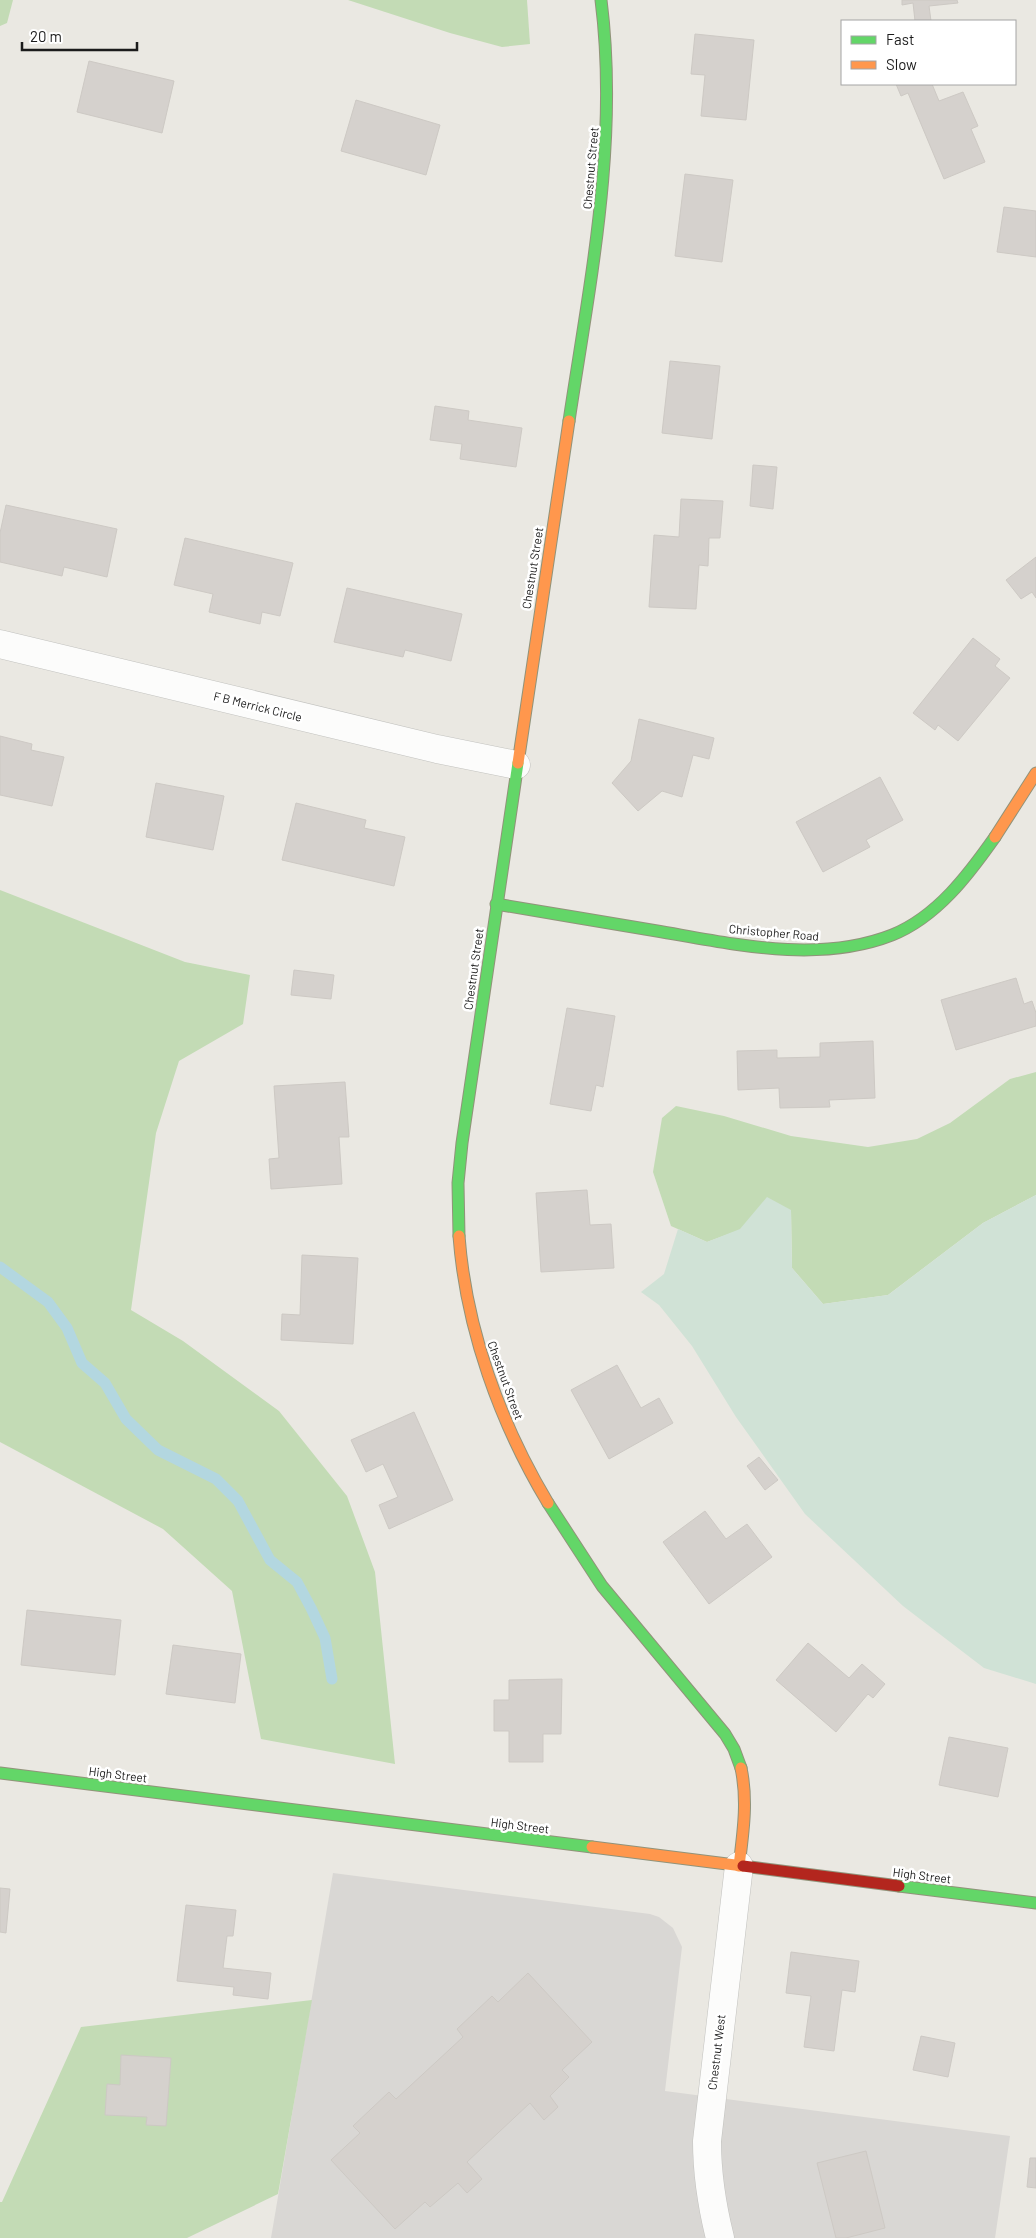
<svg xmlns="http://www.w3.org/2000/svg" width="1036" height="2238" viewBox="0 0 1036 2238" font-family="Barlow,sans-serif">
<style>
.residential{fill:#d9d7d4}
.forest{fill:#c3dbb5}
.wetland{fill:#d0e2d6}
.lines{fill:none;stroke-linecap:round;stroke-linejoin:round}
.stream{stroke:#b3d7e0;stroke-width:11}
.building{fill:#d5d1cd;stroke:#cdc9c4}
.street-casing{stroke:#c2c2bf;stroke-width:29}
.fast-casing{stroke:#91937a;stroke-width:13}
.slow-casing{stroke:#91937a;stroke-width:13}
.jam-casing{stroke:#91937a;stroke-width:13}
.street{stroke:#fcfcfb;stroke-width:28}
.fast{stroke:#63d668;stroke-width:11}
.slow{stroke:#ff974d;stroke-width:11}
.jam{stroke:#b3261e;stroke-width:11}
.labels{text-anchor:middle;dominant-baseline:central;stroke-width:5;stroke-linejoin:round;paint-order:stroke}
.street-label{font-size:12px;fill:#1b1b1b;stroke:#fff}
</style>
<rect width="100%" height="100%" fill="#eae8e2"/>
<!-- residential -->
<path class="residential" d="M333,1873L650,1914L659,1917L673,1928L682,1947L665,2091L1010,2136L995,2238H271Z"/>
<!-- forest -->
<g class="forest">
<path d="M0,0H13L7,23L0,26Z"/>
<path d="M348,0H527L530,44L502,47L450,33Z"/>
<path d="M0,890L185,962L250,975L243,1024L179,1061L156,1133L131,1310L183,1341L279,1411L347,1496L375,1572L395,1764L261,1739L232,1591L163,1529L0,1442Z"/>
<path d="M1036,1072V1195L983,1223L888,1295L823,1304L792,1268L791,1211L707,1242L671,1226L653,1172L662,1118L676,1106L724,1116L791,1136L868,1147L917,1139L950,1123L1010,1079Z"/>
<path d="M312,2000L278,2194L187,2238H0V2202H2L81,2027Z"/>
</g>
<!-- wetland -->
<path class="wetland" d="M1036,1195V1684L984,1668L903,1606L805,1514L736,1417L692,1346L659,1305L641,1292L664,1274L678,1229L707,1242L740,1229L767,1197L791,1210L792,1268L823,1304L888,1295L983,1223Z"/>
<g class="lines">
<!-- stream -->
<path class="stream" d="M0,1267L48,1302L67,1328L82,1363L105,1383L126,1419L158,1450L216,1479L238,1501L270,1560L297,1582L311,1608L325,1638L332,1679"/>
</g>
<!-- building -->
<g class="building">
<path d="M902,0H957L958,3L929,6L931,21H915L913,3L902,5Z"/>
<path d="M695,34L754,40L746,120L701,116L705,75L691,74Z"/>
<path d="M89,61L174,81L162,133L77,112Z"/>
<path d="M896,84H932L939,101L963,92L978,126L971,129L985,162L944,179L908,93L901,96Z"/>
<path d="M356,100L440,125L426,175L341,151Z"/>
<path d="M685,174L733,180L722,262L675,256Z"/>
<path d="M1004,207L1036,211V257L997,252Z"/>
<path d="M670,361L720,366L712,439L662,433Z"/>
<path d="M435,406L469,411L468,420L522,428L516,467L460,459L462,444L430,440Z"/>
<path d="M753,465L777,467L773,509L750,506Z"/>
<path d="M681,499L723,501L720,538H709L708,566L699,565L696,609L649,607L654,535L679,537Z"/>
<path d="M6,505L117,529L107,577L64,567L62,576L0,562V533Z"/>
<path d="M185,538L293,563L280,616L262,612L260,624L209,612L213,594L174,585Z"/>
<path d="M1036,557V598L1032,592L1021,599L1006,580Z"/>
<path d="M347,588L462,614L451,661L405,650L403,657L334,642Z"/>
<path d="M973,638L1000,659L995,666L1010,678L958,741L938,725L935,730L913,713Z"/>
<path d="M639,719L714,738L709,759L693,755L682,797L662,791L638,811L612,783L631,761Z"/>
<path d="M0,736L32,744L31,750L64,757L52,806L0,795Z"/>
<path d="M880,777L903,820L866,840L870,847L823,872L796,822Z"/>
<path d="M156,783L224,796L213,850L146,837Z"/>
<path d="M296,803L366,820L364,828L405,837L394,886L282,860Z"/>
<path d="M294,970L334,975L331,999L291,995Z"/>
<path d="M1016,978L1024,1004L1032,1001L1036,1013V1026L956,1050L941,1000Z"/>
<path d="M567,1008L615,1016L603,1087L596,1085L591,1111L550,1104Z"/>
<path d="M873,1041L875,1098L829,1100L830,1107L780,1108L779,1088L738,1090L737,1051L777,1050V1058L820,1057V1043Z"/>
<path d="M345,1082L349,1137H339L342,1184L271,1189L269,1159L279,1158L274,1086Z"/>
<path d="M587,1190L590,1225L611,1224L614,1268L541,1272L536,1193Z"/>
<path d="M302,1255L358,1258L353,1344L281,1340L282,1314L300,1315Z"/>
<path d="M617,1365L641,1408L659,1398L673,1423L609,1459L571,1390Z"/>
<path d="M414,1412L453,1500L389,1529L379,1505L398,1497L383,1464L366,1472L351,1440Z"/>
<path d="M759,1457L778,1480L765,1490L747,1466Z"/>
<path d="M705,1511L726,1539L747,1524L772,1557L709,1604L663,1542Z"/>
<path d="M27,1610L121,1620L115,1675L21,1665Z"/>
<path d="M808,1643L849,1678L862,1664L885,1684L873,1698L868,1694L836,1732L776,1680Z"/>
<path d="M173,1645L241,1654L235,1703L166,1694Z"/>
<path d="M562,1679L561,1734H543V1762H509V1731H494V1700H509V1680Z"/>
<path d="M949,1737L1008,1748L998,1797L939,1785Z"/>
<path d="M0,1888L10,1889L6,1933L0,1932Z"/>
<path d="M186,1905L236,1910L233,1936H227L223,1968L271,1973L268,1999L233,1995L234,1987L177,1981Z"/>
<path d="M791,1952L859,1961L855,1992L842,1990L834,2051L804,2047L811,1996L786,1993Z"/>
<path d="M528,1973L592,2042L562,2070L569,2077L550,2096L558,2107L544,2120L530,2103L467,2162L482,2179L467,2193L458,2183L430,2207L425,2202L395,2229L331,2160L360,2133L353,2126L389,2092L396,2099L463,2037L457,2029L492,1996L498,2002Z"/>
<path d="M921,2036L955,2043L948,2077L913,2070Z"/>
<path d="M121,2055L171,2058L166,2126L146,2125L147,2117L105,2115L107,2084L120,2085Z"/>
<path d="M866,2151L885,2228L846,2238H836L817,2163Z"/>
<path d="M1030,2158H1036V2188L1027,2187Z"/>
</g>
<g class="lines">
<defs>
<g id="street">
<path d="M0,644L437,749L516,765"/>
<path d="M720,2238C712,2206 707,2175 707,2141L739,1866"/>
</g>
<g id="fast">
<path d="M569,421C590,281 619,142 601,0"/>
<path d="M496,904C550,913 603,922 657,931C733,944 818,964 892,935C937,917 969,874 995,837"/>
<path d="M459,1236L458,1183L462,1143L518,763"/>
<path d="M548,1503L602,1586L725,1734L734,1749L741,1768"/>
<path d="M0,1773L592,1847"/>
<path d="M899,1886L1036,1903"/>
</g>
<g id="slow">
<path d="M518,763L569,421"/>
<path d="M995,837L1036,773"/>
<path d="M459,1236C466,1329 500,1423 548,1503"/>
<path d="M592,1847L743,1866"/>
<path d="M739,1866C743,1833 748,1801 741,1768"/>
</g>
<path id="jam" d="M743,1866L899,1886"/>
</defs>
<!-- street casing -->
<use href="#street" class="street-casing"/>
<!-- fast casing -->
<use href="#fast" class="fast-casing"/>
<!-- slow casing -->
<use href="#slow" class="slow-casing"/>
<!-- jam casing -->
<use href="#jam" class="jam-casing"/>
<!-- street -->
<use href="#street" class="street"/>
<!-- fast -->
<use href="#fast" class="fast"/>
<!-- slow -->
<use href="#slow" class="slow"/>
<!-- jam -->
<use href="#jam" class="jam"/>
</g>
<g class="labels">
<!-- street labels -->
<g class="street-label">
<text transform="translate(590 168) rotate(-85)">Chestnut Street</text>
<text transform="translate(532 568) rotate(-81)">Chestnut Street</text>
<text transform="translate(258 706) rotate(14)">F B Merrick Circle</text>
<text transform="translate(774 932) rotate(5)">Christopher Road</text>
<text transform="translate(473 969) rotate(-82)">Chestnut Street</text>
<text transform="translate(506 1380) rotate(70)">Chestnut Street</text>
<text transform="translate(118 1774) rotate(7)">High Street</text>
<text transform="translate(520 1825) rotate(7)">High Street</text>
<text transform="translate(922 1875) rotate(7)">High Street</text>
<text transform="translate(716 2052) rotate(-83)">Chestnut West</text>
</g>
</g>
<!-- legend -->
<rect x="841" y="20" width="175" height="65" fill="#ffffff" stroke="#a4a4a4"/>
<rect x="851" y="36" width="25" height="8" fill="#63d668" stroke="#a4a4a4"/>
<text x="886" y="45" font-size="15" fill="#1b1b1b">Fast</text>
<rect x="851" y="61" width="25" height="8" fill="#ff974d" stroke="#a4a4a4"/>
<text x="886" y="70" font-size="15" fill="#1b1b1b">Slow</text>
<!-- scale -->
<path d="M22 42v8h115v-8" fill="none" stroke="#1b1b1b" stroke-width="2.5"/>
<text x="30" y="42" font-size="15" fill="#1b1b1b" stroke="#ffffff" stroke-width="4" paint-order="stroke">20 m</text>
</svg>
